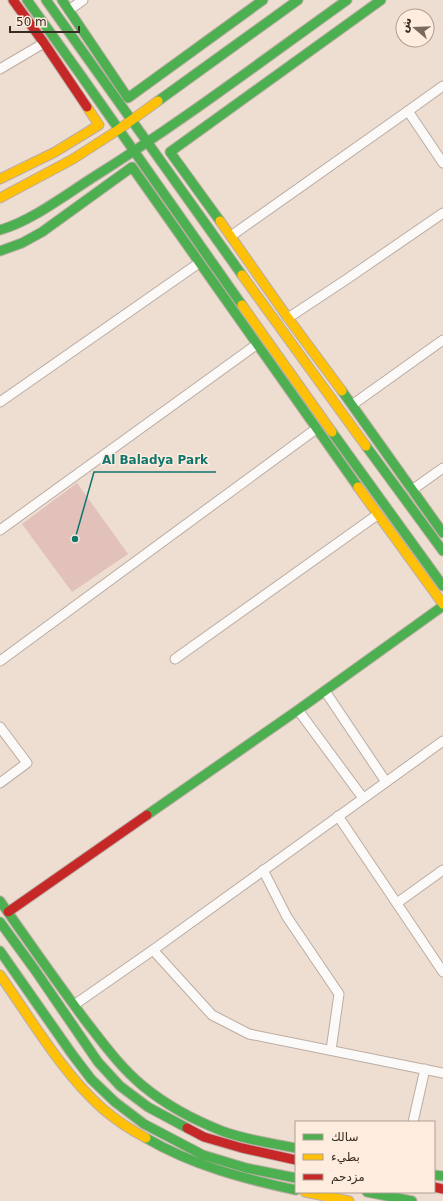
<svg xmlns="http://www.w3.org/2000/svg" width="443" height="1201" viewBox="0 0 443 1201" font-family="'DejaVu Sans',Cairo,sans-serif">
<style>
.green{fill:#e1c1ba}
.lines{fill:none;stroke-linecap:round;stroke-linejoin:round}
.street-casing{stroke:#baada3;stroke-width:11}
.fast-casing{stroke:#baada3;stroke-width:11}
.slow-casing{stroke:#baada3;stroke-width:11}
.jam-casing{stroke:#baada3;stroke-width:11}
.street{stroke:#fcfaf8;stroke-width:9}
.fast{stroke:#4caf50;stroke-width:9}
.slow{stroke:#ffc107;stroke-width:9}
.jam{stroke:#c62828;stroke-width:9}
.leader{fill:none;stroke:#0f766e;stroke-width:1.5}
.callout-dot{fill:#0f766e;stroke:#feecde;stroke-width:1.5}
.callout-label{font-size:12px;text-anchor:middle;font-weight:bold;fill:#0f766e;stroke:#feecde;stroke-width:3;stroke-linejoin:round;paint-order:stroke}
</style>
<rect width="100%" height="100%" fill="#eeddd1"/>
<!-- green -->
<path class="green" d="M77,483L128,554L72,592L22,524Z"/>
<g class="lines">
<defs>
<g id="street">
<path d="M69,10L83,0"/>
<path d="M0,69L44,43"/>
<path d="M408,111L443,86"/>
<path d="M231,236L408,111L443,163"/>
<path d="M288,318L347,279L443,213"/>
<path d="M0,402L199,263"/>
<path d="M352,405L443,340"/>
<path d="M412,490L443,468"/>
<path d="M0,530L256,345"/>
<path d="M175,659L377,515"/>
<path d="M0,661L316,429"/>
<path d="M325,691L386,782"/>
<path d="M298,710L363,798"/>
<path d="M0,727L27,763L0,783"/>
<path d="M338,816L443,972"/>
<path d="M263,870L287,917L339,994L331,1050"/>
<path d="M397,903L443,870"/>
<path d="M153,950L212,1015L249,1034L443,1073"/>
<path d="M74,1005L153,950L443,741"/>
<path d="M413,1122L425,1069"/>
</g>
<g id="fast">
<path d="M27,0L80,74L242,305"/>
<path d="M46,0L242,275"/>
<path d="M62,0L128,98L263,0"/>
<path d="M158,101L298,0"/>
<path d="M220,221L170,152L381,0"/>
<path d="M0,230C31,221 64,196 92,178C180,123 263,60 347,0"/>
<path d="M0,251L22,243L42,232L132,167L358,487"/>
<path d="M342,391L443,533"/>
<path d="M332,432L443,586"/>
<path d="M366,446L443,551"/>
<path d="M147,815L298,710L443,606"/>
<path d="M0,901C28,941 56,981 85,1020C103,1043 120,1067 143,1086C166,1105 194,1120 222,1131C246,1140 271,1143 296,1148"/>
<path d="M0,922L35,970L98,1062L120,1086L148,1107L187,1128"/>
<path d="M0,951L72,1054L91,1079L115,1102L144,1124L203,1155L246,1168L296,1178"/>
<path d="M146,1138C192,1165 244,1179 296,1190"/>
<path d="M434,1175L443,1176"/>
<path d="M367,1192L412,1201"/>
</g>
<g id="slow">
<path d="M0,179L55,152L99,125L87,107"/>
<path d="M0,198L73,159L118,130L158,101"/>
<path d="M220,221L288,318L342,391"/>
<path d="M242,275L366,446"/>
<path d="M242,305L332,432"/>
<path d="M358,487L443,604"/>
<path d="M0,975C31,1019 63,1074 103,1109C116,1120 131,1130 146,1138"/>
<path d="M305,1192L349,1201"/>
</g>
<g id="jam">
<path d="M13,0L44,43L87,107"/>
<path d="M8,912L147,815"/>
<path d="M187,1128L204,1137L242,1148L296,1160"/>
<path d="M434,1187L443,1189"/>
</g>
</defs>
<!-- street casing -->
<use href="#street" class="street-casing"/>
<!-- fast casing -->
<use href="#fast" class="fast-casing"/>
<!-- slow casing -->
<use href="#slow" class="slow-casing"/>
<!-- jam casing -->
<use href="#jam" class="jam-casing"/>
<!-- street -->
<use href="#street" class="street"/>
<!-- fast -->
<use href="#fast" class="fast"/>
<!-- slow -->
<use href="#slow" class="slow"/>
<!-- jam -->
<use href="#jam" class="jam"/>
</g>
<!-- callouts -->
<path class="leader" d="M75 539L94 472H216"/>
<circle class="callout-dot" cx="75" cy="539" r="4"/>
<g class="callout-label">
<text x="155" y="464">Al Baladya Park</text>
</g>
<!-- legend -->
<rect x="295" y="1121" width="140" height="72" fill="#feecde" stroke="#ae9f93"/>
<rect x="303" y="1134" width="20" height="6" fill="#4caf50" stroke="#ae9f93"/>
<text x="331" y="1141" font-size="12" fill="#372c23">سالك</text>
<rect x="303" y="1154" width="20" height="6" fill="#ffc107" stroke="#ae9f93"/>
<text x="331" y="1161" font-size="12" fill="#372c23">بطيء</text>
<rect x="303" y="1174" width="20" height="6" fill="#c62828" stroke="#ae9f93"/>
<text x="331" y="1181" font-size="12" fill="#372c23">مزدحم</text>
<!-- north arrow -->
<g transform="translate(415 28) rotate(289)"><circle r="19" fill="#feecde" stroke="#ae9f93"/>
<path d="M0-3L7 15L0 10L-7 15Z" fill="#776a60"/>
<text y="-6" font-size="11" font-weight="bold" text-anchor="middle" fill="#372c23">ش</text>
</g>
<!-- scale -->
<path d="M10 26v6h69v-6" fill="none" stroke="#372c23" stroke-width="2"/>
<text x="16" y="26" font-size="12" fill="#372c23" stroke="#feecde" stroke-width="3" paint-order="stroke">50 m</text>
</svg>
